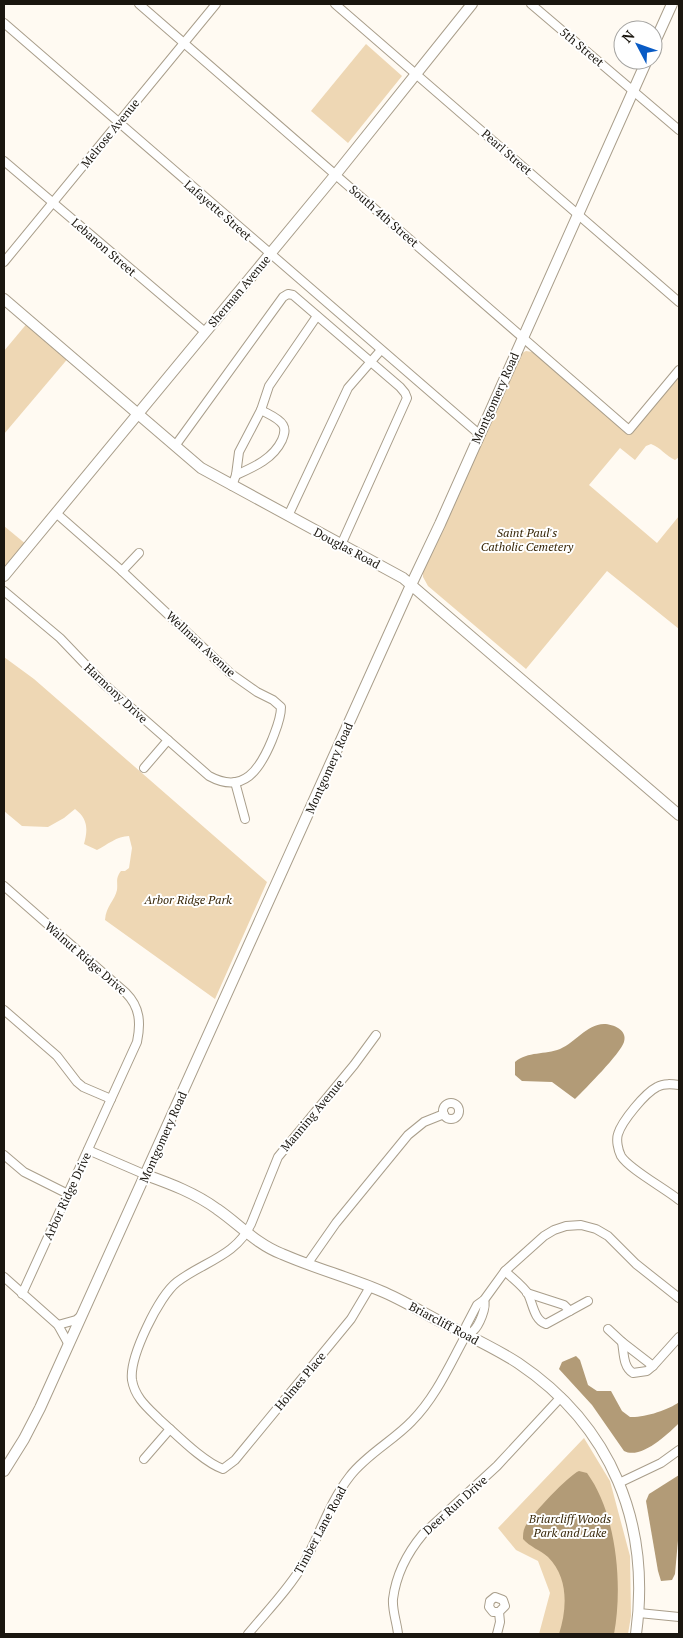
<svg xmlns="http://www.w3.org/2000/svg" width="683" height="1638" viewBox="0 0 683 1638" font-family="'PT Serif',serif">
<style>
.green{fill:#eed7b4}
.water{fill:#b29b77}
.lines{fill:none;stroke-linecap:round;stroke-linejoin:round}
.minor-casing{stroke:#a99e8b;stroke-width:10}
.tertiary-casing{stroke:#a99e8b;stroke-width:12}
.minor{stroke:#fff;stroke-width:8}
.tertiary{stroke:#fff;stroke-width:10}
.labels{text-anchor:middle;dominant-baseline:central;stroke-width:4;stroke-linejoin:round;paint-order:stroke}
.street-label{font-size:12px;fill:#1a160f;stroke:#fff}
.park-label{font-size:12px;font-style:italic;fill:#372607;stroke:#fff}
</style>
<rect width="100%" height="100%" fill="#fffaf2"/>
<!-- green -->
<g class="green">
<path d="M366,44L402,76L348,143L311,111Z"/>
<path d="M29,321L70,356L4,434V351Z"/>
<path d="M526,351L532,352L538,356L631,434L679,376V457L675,460C666,456 660,447 651,444L646,446L635,460L620,448L589,485L657,543L679,516V629L607,571L526,669L428,586L423,577V571L522,353Z"/>
<path d="M4,526L27,545L4,573Z"/>
<path d="M4,657L34,679L267,882L215,999L105,920C106,906 115,900 117,890C118,882 115,879 121,871H125L129,868L132,848L129,836C117,836 107,845 97,850L84,844C88,829 88,819 75,809L64,818L48,827L22,826L4,811Z"/>
<path d="M584,1438L610,1481L630,1556L631,1616L628,1634H539L550,1593L538,1561L516,1550L498,1528Z"/>
</g>
<!-- water -->
<g class="water">
<path d="M604,1024C613,1024 628,1030 624,1042C620,1054 586,1088 575,1099L552,1082L522,1081L515,1075V1062C528,1051 545,1055 560,1049C576,1042 586,1025 604,1024Z"/>
<path d="M576,1356L580,1360L588,1385L597,1391H611L622,1411L630,1417C643,1418 669,1410 679,1402V1423C668,1434 641,1460 624,1451L592,1405L559,1369L562,1362Z"/>
<path d="M579,1471L587,1473C617,1514 623,1586 614,1634H559C567,1609 569,1578 548,1557C540,1550 530,1547 523,1539C523,1535 523,1531 525,1527C530,1516 569,1475 579,1471Z"/>
<path d="M679,1475V1529L675,1574L672,1580L661,1581L658,1571L646,1501L649,1494Z"/>
</g>
<g class="lines">
<defs>
<g id="minor">
<path d="M139,4L629,430L679,370"/>
<path d="M335,4L679,302"/>
<path d="M531,4L679,130"/>
<path d="M4,23L479,434"/>
<path d="M4,161L205,332"/>
<path d="M4,262L216,4"/>
<path d="M175,446L283,297L288,294L293,295L400,387L405,393L407,398L341,545"/>
<path d="M236,475C254,467 273,459 282,440C284,435 286,430 283,425C279,418 268,414 261,410"/>
<path d="M232,486L236,475L239,452L261,410L269,386L317,316"/>
<path d="M288,516L348,388L381,350"/>
<path d="M122,571L139,553"/>
<path d="M4,591L60,638L104,684L209,776C244,795 260,769 272,740C276,729 281,719 281,707L273,700L257,692L230,673L122,571L56,513"/>
<path d="M144,768L168,740"/>
<path d="M235,782L245,819"/>
<path d="M4,886L126,993C140,1007 141,1023 137,1042L22,1294"/>
<path d="M4,1010L57,1056L77,1082L83,1087L111,1099"/>
<path d="M679,1085C672,1084 664,1083 657,1087C645,1093 622,1121 618,1134C616,1140 618,1150 621,1156C629,1169 666,1189 679,1200"/>
<circle cx="451" cy="1111" r="8"/>
<path d="M88,1150L146,1175"/>
<path d="M4,1155L24,1172L68,1194"/>
<path d="M308,1263L336,1223L408,1135L424,1122L444,1114"/>
<path d="M505,1271C512,1278 523,1286 528,1294C533,1304 534,1320 546,1324L588,1301"/>
<path d="M4,1277L58,1325L68,1343"/>
<path d="M370,1287L351,1319L235,1460L223,1469C203,1462 176,1434 160,1420C148,1408 135,1398 132,1380C129,1357 159,1296 177,1282C203,1262 236,1256 251,1224L278,1157L354,1065L376,1035"/>
<path d="M527,1293L564,1305L570,1311"/>
<path d="M58,1325L76,1320L81,1316"/>
<path d="M608,1329L622,1342"/>
<path d="M466,1335C468,1333 471,1333 473,1331C479,1326 487,1307 484,1300"/>
<path d="M622,1342L653,1366L647,1371L633,1373C623,1367 624,1353 622,1342Z"/>
<path d="M653,1366L679,1337"/>
<path d="M144,1459L170,1429"/>
<path d="M619,1483L661,1463L679,1450"/>
<path d="M639,1613L679,1617"/>
<path d="M248,1634C267,1611 289,1589 304,1563C320,1534 329,1503 350,1476C367,1454 393,1441 412,1421C436,1397 450,1364 466,1335V1326L477,1305L484,1300L505,1271L544,1236L554,1230L566,1226L581,1225L596,1229L608,1236L636,1264L679,1298"/>
<path d="M398,1634C397,1623 392,1610 393,1599C396,1575 408,1552 423,1534L497,1466L561,1397"/>
<path d="M497,1634L500,1622L499,1612L505,1606L503,1600L495,1597L490,1601L489,1607L493,1612H499"/>
</g>
<g id="tertiary">
<path d="M653,46L672,4"/>
<path d="M4,299L201,468L403,578L679,815"/>
<path d="M4,576L336,174L472,4"/>
<path d="M146,1175C171,1184 195,1193 217,1209C239,1224 256,1244 282,1254C314,1268 348,1277 381,1291C403,1300 423,1313 445,1324C469,1336 495,1348 518,1363C612,1426 651,1524 636,1634"/>
<path d="M4,1471L24,1439L40,1408L411,585L440,524L647,60"/>
</g>
</defs>
<!-- minor casing -->
<use href="#minor" class="minor-casing"/>
<!-- tertiary casing -->
<use href="#tertiary" class="tertiary-casing"/>
<!-- minor -->
<use href="#minor" class="minor"/>
<!-- tertiary -->
<use href="#tertiary" class="tertiary"/>
</g>
<g class="labels">
<!-- street labels -->
<g class="street-label">
<text transform="translate(582 47) rotate(40)">5th Street</text>
<text transform="translate(110 133) rotate(-51)">Melrose Avenue</text>
<text transform="translate(507 152) rotate(41)">Pearl Street</text>
<text transform="translate(218 210) rotate(41)">Lafayette Street</text>
<text transform="translate(384 216) rotate(41)">South 4th Street</text>
<text transform="translate(104 247) rotate(41)">Lebanon Street</text>
<text transform="translate(239 291) rotate(-50)">Sherman Avenue</text>
<text transform="translate(495 398) rotate(-66)">Montgomery Road</text>
<text transform="translate(347 548) rotate(28)">Douglas Road</text>
<text transform="translate(201 644) rotate(43)">Wellman Avenue</text>
<text transform="translate(116 693) rotate(43)">Harmony Drive</text>
<text transform="translate(329 768) rotate(-66)">Montgomery Road</text>
<text transform="translate(86 958) rotate(41)">Walnut Ridge Drive</text>
<text transform="translate(312 1115) rotate(-50)">Manning Avenue</text>
<text transform="translate(163 1137) rotate(-66)">Montgomery Road</text>
<text transform="translate(67 1196) rotate(-65)">Arbor Ridge Drive</text>
<text transform="translate(444 1323) rotate(28)">Briarcliff Road</text>
<text transform="translate(300 1381) rotate(-50)">Holmes Place</text>
<text transform="translate(455 1505) rotate(-42)">Deer Run Drive</text>
<text transform="translate(320 1530) rotate(-62)">Timber Lane Road</text>
</g>
<!-- park labels -->
<g class="park-label">
<text x="527" y="532">Saint Paul's<tspan x="527" dy="14">Catholic Cemetery</tspan></text>
<text x="188" y="899">Arbor Ridge Park</text>
<text x="570" y="1518">Briarcliff Woods<tspan x="570" dy="14">Park and Lake</tspan></text>
</g>
</g>
<!-- border -->
<rect width="683" height="1638" fill="none" stroke="#1a160f" stroke-width="10"/>
<!-- north arrow -->
<g transform="translate(638 45) rotate(311)"><circle r="24" fill="#ffffff" stroke="#a3a29f"/>
<path d="M0-4L9 19L0 12L-9 19Z" fill="#095bc5"/>
<text y="-8" font-size="14" font-weight="bold" text-anchor="middle" fill="#1a160f">N</text>
</g>
</svg>
